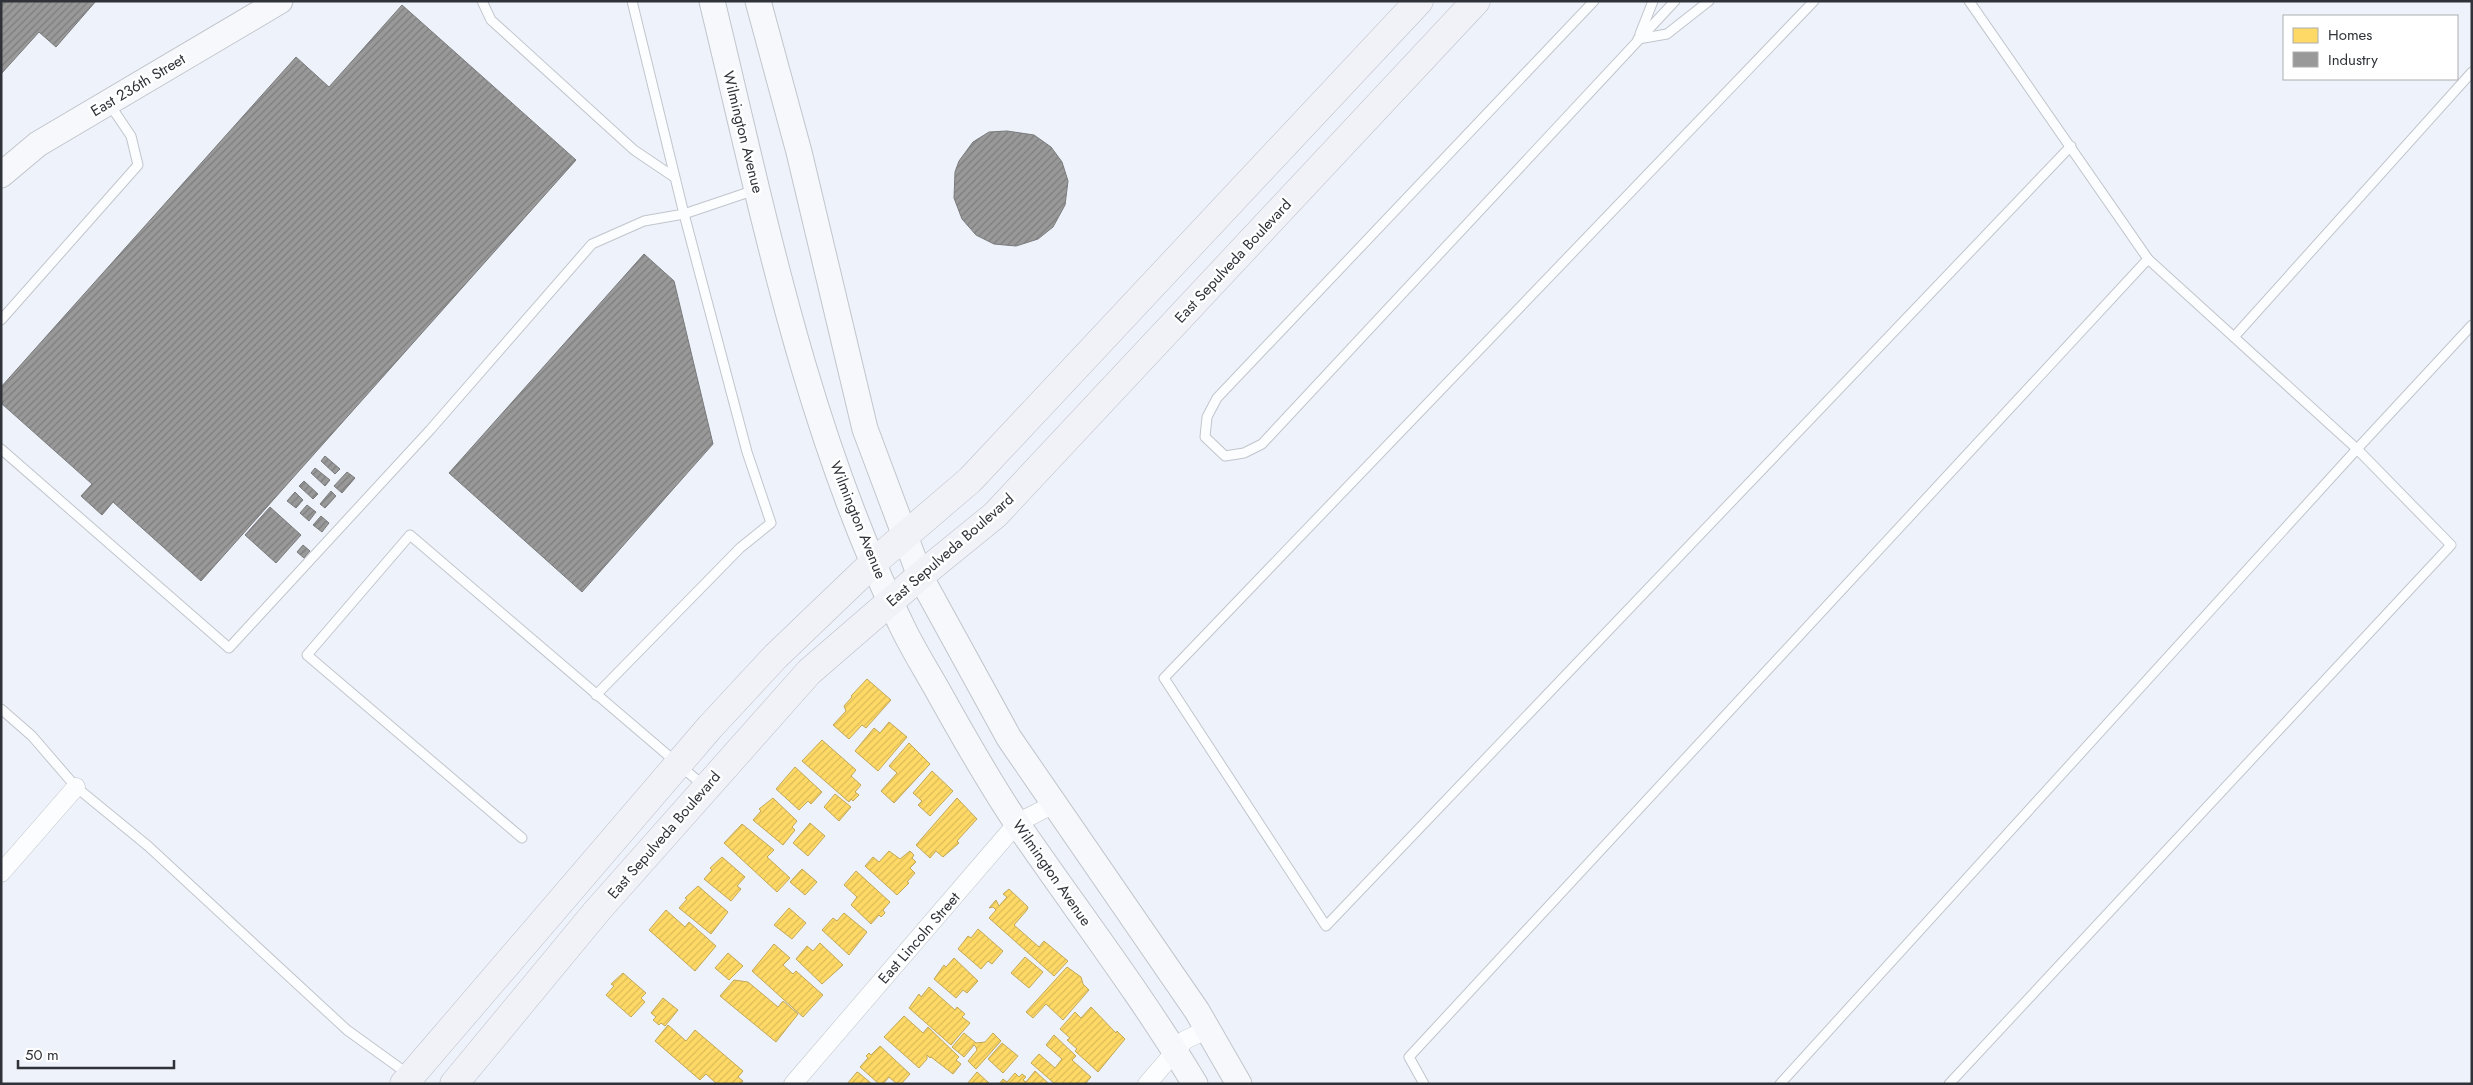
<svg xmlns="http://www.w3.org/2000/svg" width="2473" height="1085" viewBox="0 0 2473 1085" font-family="Jost,sans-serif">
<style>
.homes{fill:url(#homes-hatch);stroke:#c1a758}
.industry{fill:url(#industry-hatch);stroke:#797a7c}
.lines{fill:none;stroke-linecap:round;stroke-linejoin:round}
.lane-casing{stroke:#c1c5cc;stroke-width:11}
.street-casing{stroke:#c1c5cc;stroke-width:19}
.secondary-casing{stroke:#c1c5cc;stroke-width:27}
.primary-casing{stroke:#bcbfcb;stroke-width:29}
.lane{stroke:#fcfdfe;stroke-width:9}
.street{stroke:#fcfdfe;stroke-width:18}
.secondary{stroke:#f7f8fb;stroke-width:25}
.primary{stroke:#f1f2f7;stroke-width:28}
.labels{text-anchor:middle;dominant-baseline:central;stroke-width:5;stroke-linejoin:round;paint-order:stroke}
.street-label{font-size:15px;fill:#2f3239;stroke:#fff}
</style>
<defs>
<pattern id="homes-hatch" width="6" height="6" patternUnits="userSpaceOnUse" patternTransform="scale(1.25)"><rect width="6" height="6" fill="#ffd966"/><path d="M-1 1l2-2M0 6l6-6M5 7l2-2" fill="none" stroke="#dbbb59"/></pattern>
<pattern id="industry-hatch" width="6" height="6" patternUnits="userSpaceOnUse" patternTransform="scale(1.25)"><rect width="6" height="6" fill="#999"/><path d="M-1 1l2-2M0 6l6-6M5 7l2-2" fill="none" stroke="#7d7d7e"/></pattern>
</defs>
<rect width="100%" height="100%" fill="#eef2fa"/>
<!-- homes -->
<g class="homes">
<path d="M867,679L891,700L866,728L862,725L849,739L833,725L846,711L844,706L852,697L851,696Z"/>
<path d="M889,722L907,737L878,771L855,751L874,728L880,733Z"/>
<path d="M822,740L856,770L851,776L861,785L855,792L859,795L853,801L851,799L849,802L802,761Z"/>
<path d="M909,743L930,764L894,803L881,791L897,773L889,766Z"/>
<path d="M795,767L822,792L811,804L808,801L799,810L776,789Z"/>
<path d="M932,771L953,791L930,816L918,805L922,801L913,793Z"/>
<path d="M835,794L851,807L839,821L824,807Z"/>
<path d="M773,798L797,821L792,827L795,830L783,845L753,820L761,811L759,809Z"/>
<path d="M957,798L977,819L957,841L959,843L943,857L936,851L930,858L916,845Z"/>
<path d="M810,823L825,836L808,856L793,843Z"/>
<path d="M742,824L774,850L767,857L790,878L777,892L724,843Z"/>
<path d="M889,851L900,859L910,851L914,855L912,858L916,862L910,868L915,873L907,882L909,883L897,895L865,866L873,857L879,862Z"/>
<path d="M722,857L745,877L737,886L741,889L731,901L704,879L712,870L710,868Z"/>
<path d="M802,869L817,882L805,895L790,882Z"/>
<path d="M856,871L890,902L883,910L885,913L881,917L879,915L871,924L851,905L857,897L844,885Z"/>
<path d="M698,886L728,912L711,934L679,908L687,899L685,898Z"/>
<path d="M1009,889L1028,907L1027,910L1014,925L1039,947L1044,941L1068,961L1054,976L989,918L996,910L993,907L989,908L996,900L999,906L1007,897L1003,894Z"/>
<path d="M789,908L806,923L792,939L774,925Z"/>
<path d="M666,910L685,927L689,922L716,946L695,971L649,930Z"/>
<path d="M844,913L867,932L849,955L822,930L833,918L837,921Z"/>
<path d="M978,929L1003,951L992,964L988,961L981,969L958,949L968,936L971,938Z"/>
<path d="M820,943L843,965L822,984L796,959L807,946L813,951Z"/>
<path d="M774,944L790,958L783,965L793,974L796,971L823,995L803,1017L752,971Z"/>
<path d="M728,953L743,966L729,980L715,968Z"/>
<path d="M1025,957L1043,972L1029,988L1011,973Z"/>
<path d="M954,958L978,981L967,993L963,990L956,998L934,979L944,965L946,967Z"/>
<path d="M1067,967L1081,977L1083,984L1089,990L1063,1020L1046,1004L1033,1018L1026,1012Z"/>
<path d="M623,973L646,993L641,998L645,1002L631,1017L606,995L614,986L611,984Z"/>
<path d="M734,980L748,982L778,1007L783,1001L798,1014L776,1042L720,996Z"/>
<path d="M929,987L955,1010L957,1007L965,1014L962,1017L970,1023L951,1045L909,1008L919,994L921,997Z"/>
<path d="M663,998L678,1010L665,1026L661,1023L659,1025L653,1020L656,1017L651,1013Z"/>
<path d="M1091,1007L1116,1033L1117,1031L1125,1039L1098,1072L1075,1051L1077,1049L1067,1040L1070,1038L1060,1029L1075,1012L1081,1018Z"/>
<path d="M904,1016L923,1033L928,1027L959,1057L956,1060L961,1064L953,1074L931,1057L930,1058L927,1055V1059L919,1068L884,1037Z"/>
<path d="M668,1025L686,1041L695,1030L743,1071L738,1077L743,1081L740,1084H717L706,1074L700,1080L655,1041Z"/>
<path d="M964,1033L976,1043L985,1042L993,1033L1001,1041L976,1069L968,1061L977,1050L976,1047L974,1045L964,1057L952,1047Z"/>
<path d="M1054,1035L1076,1056L1072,1060L1091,1077L1085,1084H1055L1031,1063L1039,1054L1055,1068L1062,1059L1046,1045Z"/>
<path d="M1002,1043L1018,1056L1003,1073L988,1059Z"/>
<path d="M880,1046L910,1074L901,1084H897L889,1077L883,1084H879L860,1067L868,1058L866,1056L869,1053L871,1055Z"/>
<path d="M1035,1071L1049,1084H999L1003,1079L1007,1082L1015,1073L1019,1077L1022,1074L1026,1077L1023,1080L1026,1082Z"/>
<path d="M857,1072L859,1073L872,1084H847Z"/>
<path d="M977,1072L990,1084H967Z"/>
</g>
<!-- industry -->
<g class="industry">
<path d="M1,1H96L56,47L39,32L1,74Z"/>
<path d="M402,5L576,160L201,581L113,502L102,515L81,496L92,484L1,403V387L296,57L329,87Z"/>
<path d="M1007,131L1034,135L1051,147L1062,162L1068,181L1065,205L1053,227L1038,239L1016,246L994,244L976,235L962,219L954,198L955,172L959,161L973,142L989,132Z"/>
<path d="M644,254L674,281L713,444L582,592L449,473Z"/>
<path d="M325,456L340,469L335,474L321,461Z"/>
<path d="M315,468L330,480L325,486L311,473Z"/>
<path d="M347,472L355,478L342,493L334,486Z"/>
<path d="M304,481L318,494L313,499L299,486Z"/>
<path d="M331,491L336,496L325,508L320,504Z"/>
<path d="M295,492L303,500L296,508L287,501Z"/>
<path d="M307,505L316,512L309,521L300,513Z"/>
<path d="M270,507L301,535L276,563L245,535Z"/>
<path d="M321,516L329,523L322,532L313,525Z"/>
<path d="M303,545L310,551L304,558L297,552Z"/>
</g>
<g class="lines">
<defs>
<g id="lane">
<path d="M482,1L491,20L634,150L674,177"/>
<path d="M1594,1L1217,398L1207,417L1205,437L1225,456L1244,453L1262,444L1675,1"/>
<path d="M1814,1L1164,678L1326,926L2071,146"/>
<path d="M1640,34L1653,1"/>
<path d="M1638,39L1667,34L1709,1"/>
<path d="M2148,259L2357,449L2472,325"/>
<path d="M1,320L138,165L131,136L110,105"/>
<path d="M2234,337L2472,72"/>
<path d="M1,449L229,648L430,430L592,244L644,221L684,214L632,1"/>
<path d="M596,695L740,548L771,523L747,452L684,214L755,190"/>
<path d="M1,709L32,736L76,787L148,846L347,1030L408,1074"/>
<path d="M522,838L307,655L410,535L704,786"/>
<path d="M1424,1084L1409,1057L2148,259L1969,1"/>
<path d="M1780,1084L2357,449L2451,545L1949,1084"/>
</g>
<g id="street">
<path d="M1,873L76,787"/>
<path d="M793,1084L1017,823L1054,804"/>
<path d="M1147,1084L1185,1040L1206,1030"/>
</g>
<g id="secondary">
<path d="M712,1C763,211 805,427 900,622C911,646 925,668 938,691C963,736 989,782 1018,825C1077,911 1141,994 1195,1084"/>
<path d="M758,1L799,152L865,429L920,576L1009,738L1197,1011L1239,1084"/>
<path d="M1,175L38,144L280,1"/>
</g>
<g id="primary">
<path d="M404,1084L710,727L776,656L873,563L970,480L1419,1"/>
<path d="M454,1084L597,911L809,672L920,576L995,515L1476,1"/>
</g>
</defs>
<!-- lane casing -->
<use href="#lane" class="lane-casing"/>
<!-- street casing -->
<use href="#street" class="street-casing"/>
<!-- secondary casing -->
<use href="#secondary" class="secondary-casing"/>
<!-- primary casing -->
<use href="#primary" class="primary-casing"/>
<!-- lane -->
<use href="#lane" class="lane"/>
<!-- street -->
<use href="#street" class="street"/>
<!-- secondary -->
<use href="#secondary" class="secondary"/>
<!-- primary -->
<use href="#primary" class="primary"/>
</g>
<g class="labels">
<!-- street labels -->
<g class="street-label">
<text transform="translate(138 85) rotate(-31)">East 236th Street</text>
<text transform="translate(743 132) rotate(76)">Wilmington Avenue</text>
<text transform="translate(1233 261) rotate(-47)">East Sepulveda Boulevard</text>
<text transform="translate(858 520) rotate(68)">Wilmington Avenue</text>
<text transform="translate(950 550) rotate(-41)">East Sepulveda Boulevard</text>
<text transform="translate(664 835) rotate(-49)">East Sepulveda Boulevard</text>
<text transform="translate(1052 873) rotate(55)">Wilmington Avenue</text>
<text transform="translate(919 938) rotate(-49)">East Lincoln Street</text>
</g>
</g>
<!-- border -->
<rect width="2473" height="1085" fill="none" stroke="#2f3239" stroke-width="5"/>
<!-- legend -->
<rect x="2283" y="15" width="175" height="65" fill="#ffffff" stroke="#acadb0"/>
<rect x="2293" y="28" width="25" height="15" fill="#ffd966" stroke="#acadb0"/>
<text x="2328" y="40" font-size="15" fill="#2f3239">Homes</text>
<rect x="2293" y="52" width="25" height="15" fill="#999999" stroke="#acadb0"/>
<text x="2328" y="65" font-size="15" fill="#2f3239">Industry</text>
<!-- scale -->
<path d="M18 1060v8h156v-8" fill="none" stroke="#2f3239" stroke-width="2.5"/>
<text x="25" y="1060" font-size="15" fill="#2f3239" stroke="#ffffff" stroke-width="4" paint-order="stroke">50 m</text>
</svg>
